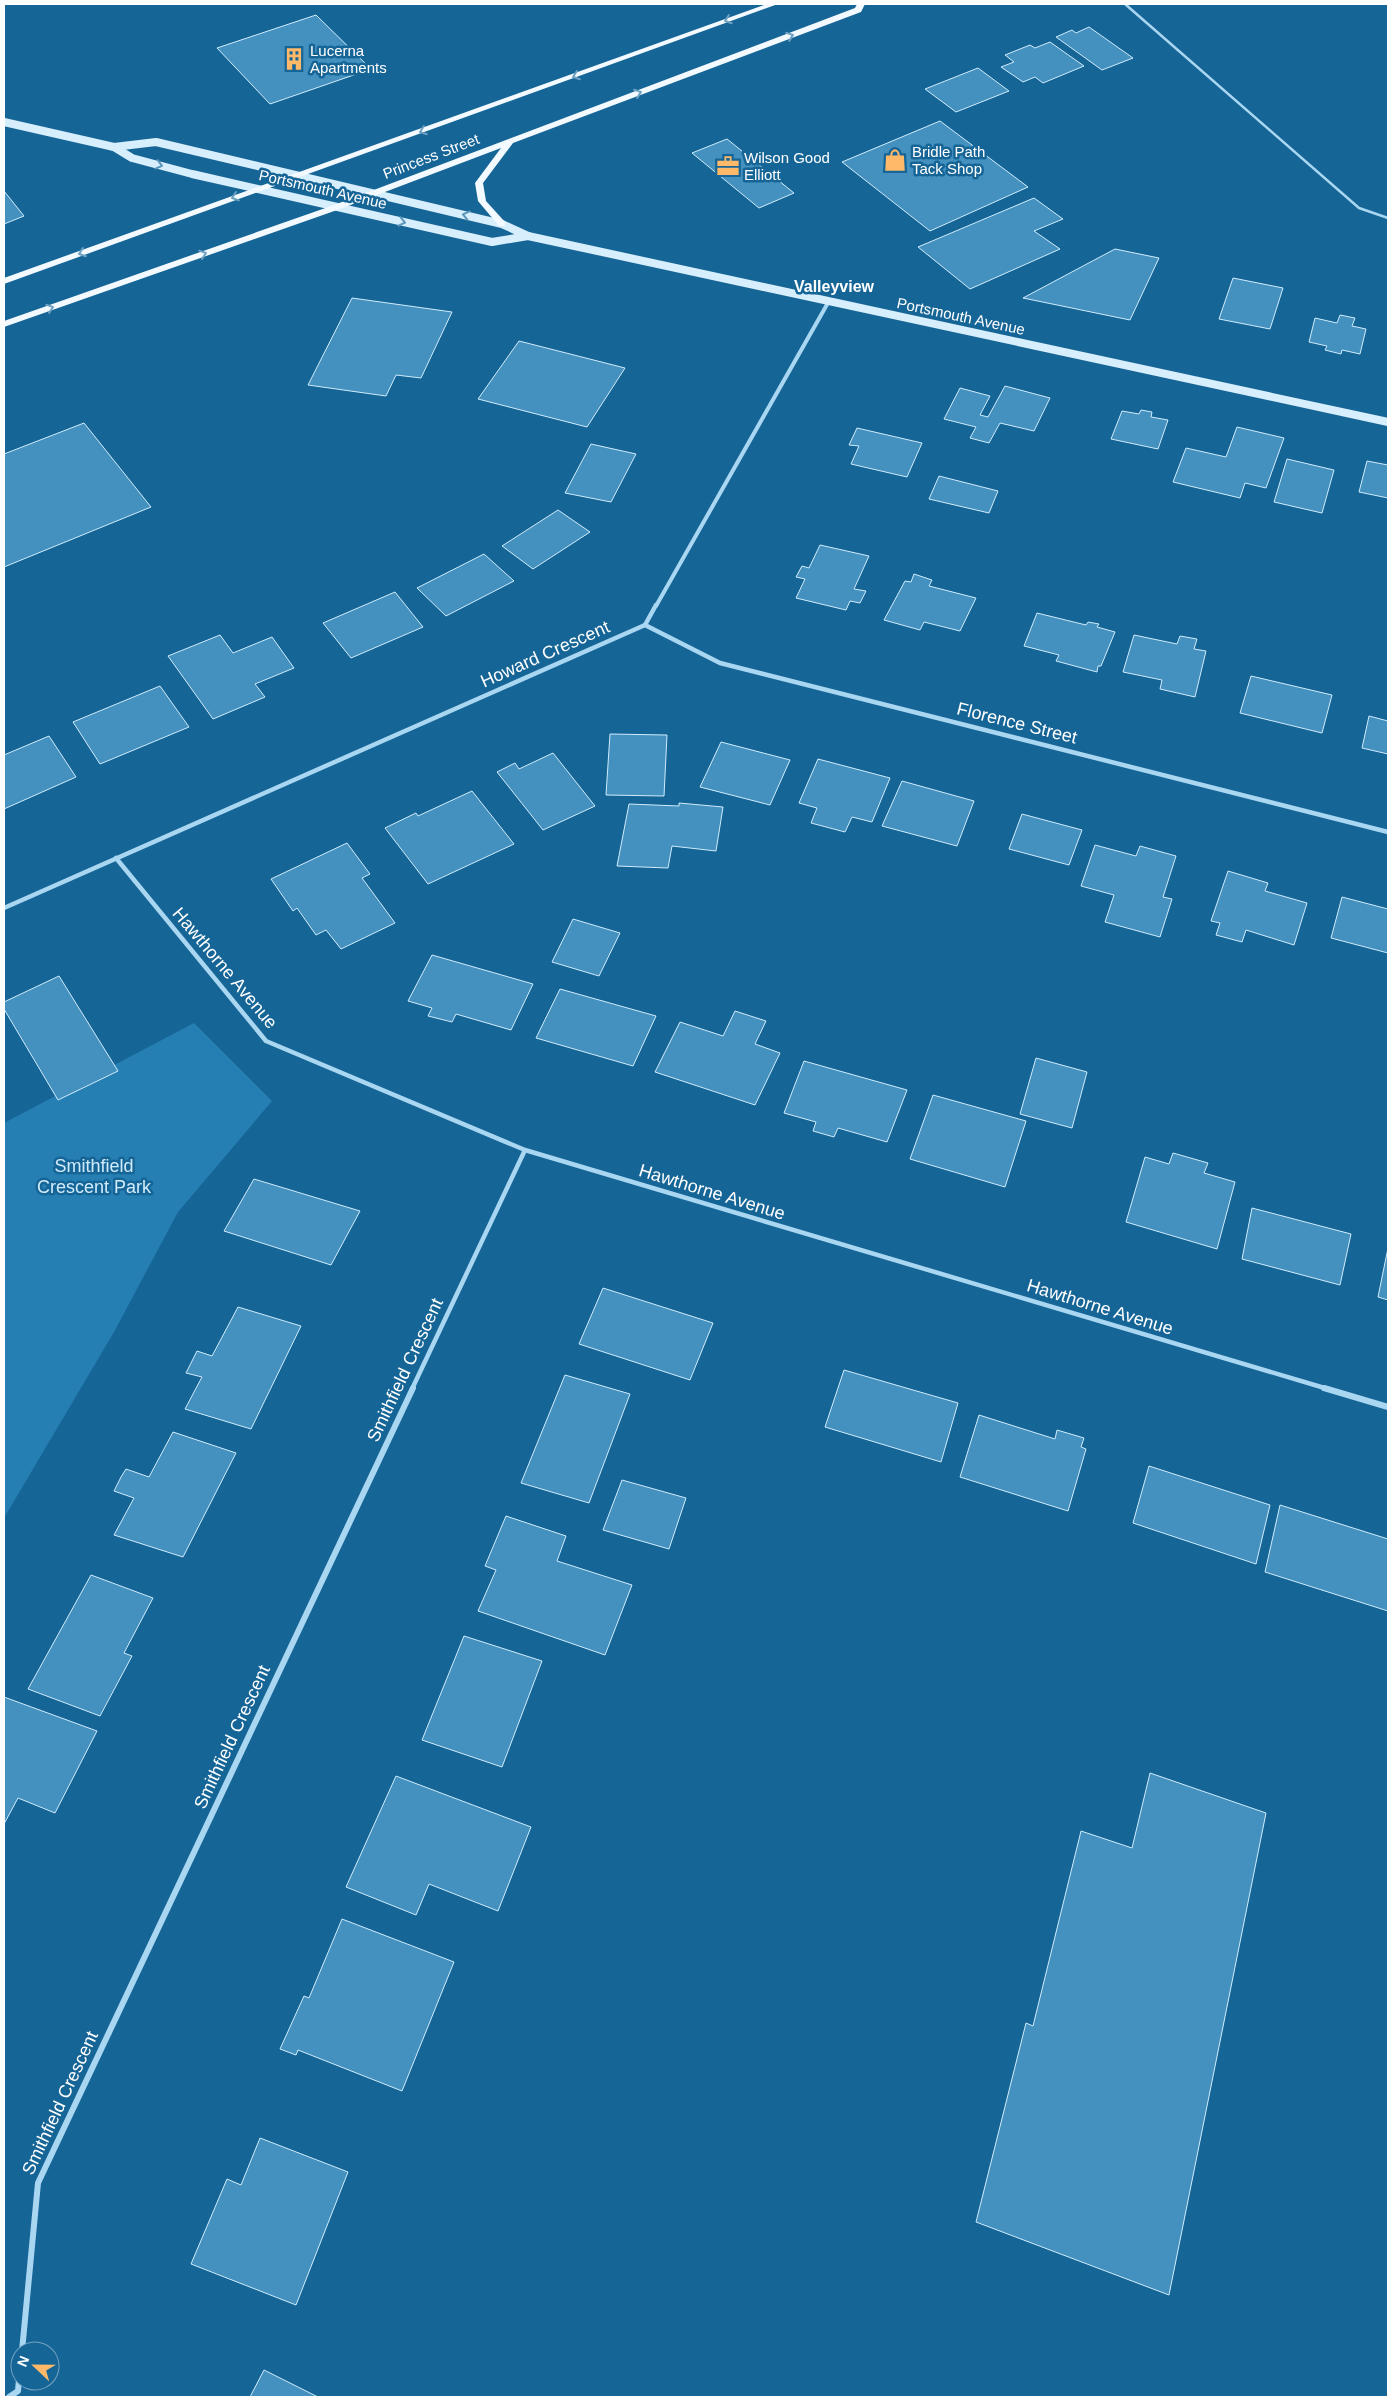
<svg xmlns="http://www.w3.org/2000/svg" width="1392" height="2401" viewBox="0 0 1392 2401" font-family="Helvetica,sans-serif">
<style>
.green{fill:#267fb3}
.building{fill:#4491bf;stroke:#d0ecfc}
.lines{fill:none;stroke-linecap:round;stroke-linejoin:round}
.lane{stroke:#a9d6f1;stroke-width:2.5}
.street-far2{stroke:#a9d6f1;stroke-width:4}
.street-far1{stroke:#a9d6f1;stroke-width:4.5}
.street{stroke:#a9d6f1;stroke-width:6}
.secondary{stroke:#d7eefc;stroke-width:8}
.primary{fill:#f3faff;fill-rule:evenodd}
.oneway{stroke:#6ea1c1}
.oneway2{stroke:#5a95ba}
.labels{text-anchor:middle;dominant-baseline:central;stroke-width:5;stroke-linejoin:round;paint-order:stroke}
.far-poi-label{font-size:15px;fill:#fff;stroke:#166597;text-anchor:start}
.far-street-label{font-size:15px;fill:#fff;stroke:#166597}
.far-neighbourhood-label{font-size:16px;font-weight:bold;fill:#fff;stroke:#166597}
.street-label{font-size:18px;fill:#fff;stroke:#166597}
.park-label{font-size:18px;fill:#d0ecfc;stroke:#166597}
</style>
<rect width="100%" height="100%" fill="#166597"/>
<!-- green -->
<path class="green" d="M194,1023L272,1101L178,1212L114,1332L4,1518V1123Z"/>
<!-- building -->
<g class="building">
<path d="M316,15L371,69L270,104L217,48Z"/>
<path d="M1089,27L1133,58L1102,70L1056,37L1072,30L1076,33Z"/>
<path d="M1050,42L1084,66L1043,83L1035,77L1023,82L1001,67L1014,62L1005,55L1030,45L1035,48Z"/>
<path d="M978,68L1009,91L956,112L925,89Z"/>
<path d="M940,121L1028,187L930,231L842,162Z"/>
<path d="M727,139L794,193L759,208L692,153Z"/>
<path d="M4,191L24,216L4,224Z"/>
<path d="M1034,198L1063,219L1034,231L1060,249L970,289L918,247Z"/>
<path d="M1115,249L1159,258L1130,320L1023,298Z"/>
<path d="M1233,278L1283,288L1270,329L1219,319Z"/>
<path d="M352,298L452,312L421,378L396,375L386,396L308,385Z"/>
<path d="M1340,315L1355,318L1352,326L1366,329L1360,354L1342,350L1341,354L1325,350L1327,346L1309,342L1315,318L1337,323Z"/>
<path d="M519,341L625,368L587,427L478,399Z"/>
<path d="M1005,386L1050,398L1034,431L1000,423L989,443L970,438L976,427L944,419L960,388L990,396L980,415L988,417Z"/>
<path d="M1141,410L1152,412L1151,417L1168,420L1158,449L1111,439L1122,411L1139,414Z"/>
<path d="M84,423L151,507L4,567V454Z"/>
<path d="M1237,427L1284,438L1266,488L1245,483L1240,498L1173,482L1186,448L1226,457Z"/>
<path d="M857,428L922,443L907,477L851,464L859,446L849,445Z"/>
<path d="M591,444L636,454L611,502L565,493Z"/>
<path d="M1287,459L1334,470L1322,513L1274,502Z"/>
<path d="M1367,461L1388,465V498L1359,492Z"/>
<path d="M939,476L998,491L989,513L929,499Z"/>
<path d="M558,510L590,532L533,569L502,546Z"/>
<path d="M820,545L869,556L854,589L866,591L860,603L850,601L846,610L796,598L805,579L796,577L802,566L809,568Z"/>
<path d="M484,554L514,581L446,616L417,588Z"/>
<path d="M914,574L932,580L929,586L976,598L960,631L924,622L920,630L884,620L905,581L911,582Z"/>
<path d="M395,592L423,627L351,658L323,623Z"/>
<path d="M1037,613L1086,625L1088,622L1099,624L1097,627L1115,632L1101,666H1098L1097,672L1056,661L1059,655L1024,646Z"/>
<path d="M220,635L233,653L272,637L294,668L255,684L265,697L213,719L168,656Z"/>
<path d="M1134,635L1177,644L1180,636L1197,639L1194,649L1206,651L1195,697L1160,689L1162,680L1123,672Z"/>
<path d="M1251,676L1332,695L1322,733L1240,713Z"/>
<path d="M160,686L189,727L100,764L73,722Z"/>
<path d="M1369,716L1388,721V754L1362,748Z"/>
<path d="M610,734L667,735L664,796L606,795Z"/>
<path d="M49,736L76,777L4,809V755Z"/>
<path d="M721,742L790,760L770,805L700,787Z"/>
<path d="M553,753L595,806L543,830L497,772L515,763L519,769Z"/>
<path d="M818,759L890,778L872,822L852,817L845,832L811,823L817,808L799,803Z"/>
<path d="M902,781L974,801L957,846L882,826Z"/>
<path d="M472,791L514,844L428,884L385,828L416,813L418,816Z"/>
<path d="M679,803L723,807L716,851L672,846L668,868L617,866L629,804L679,806Z"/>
<path d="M1022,814L1082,830L1069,865L1009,849Z"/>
<path d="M347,843L370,874L362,878L395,923L341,949L326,930L316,935L297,908L293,911L271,879Z"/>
<path d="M1095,845L1136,856L1140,846L1176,856L1163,897L1172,899L1160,937L1105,922L1114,895L1081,886Z"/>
<path d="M1228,871L1268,883L1265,891L1307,903L1294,945L1246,930L1242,942L1216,935L1220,923L1211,921Z"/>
<path d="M1342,897L1388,909V953L1331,938Z"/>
<path d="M573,919L620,933L599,976L552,962Z"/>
<path d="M432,955L533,984L511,1030L456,1014L452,1022L428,1016L432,1008L408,1001Z"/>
<path d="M59,976L118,1071L58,1100L4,1009V1002Z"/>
<path d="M560,989L656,1016L633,1066L536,1038Z"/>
<path d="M735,1011L766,1021L755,1044L780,1053L755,1105L655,1072L680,1022L723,1036Z"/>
<path d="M1036,1058L1087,1072L1072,1128L1020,1114Z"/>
<path d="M804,1061L907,1090L887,1142L838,1128L834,1137L813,1131L816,1122L784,1113Z"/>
<path d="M933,1095L1026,1121L1005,1187L910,1159Z"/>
<path d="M1173,1153L1208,1163L1204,1173L1235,1182L1217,1249L1126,1222L1145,1157L1169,1164Z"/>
<path d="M254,1179L360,1211L331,1265L224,1231Z"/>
<path d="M1252,1208L1351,1234L1340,1285L1242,1259Z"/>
<path d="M1388,1248V1300L1378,1297Z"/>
<path d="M603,1288L713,1323L690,1380L579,1344Z"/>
<path d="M238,1307L301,1326L251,1429L185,1409L202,1377L186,1373L197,1351L212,1356Z"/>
<path d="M844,1370L958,1403L941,1462L825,1427Z"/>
<path d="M565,1375L630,1394L589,1503L521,1483Z"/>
<path d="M979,1415L1055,1439L1057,1430L1084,1438L1081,1447L1086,1449L1068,1511L960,1477Z"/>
<path d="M173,1432L236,1453L183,1557L114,1535L134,1498L114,1491L121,1477L126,1469L149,1477Z"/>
<path d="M1149,1466L1270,1505L1256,1564L1133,1523Z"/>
<path d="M622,1480L686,1498L669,1549L603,1530Z"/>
<path d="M1280,1505L1388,1539V1611L1265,1572Z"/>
<path d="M506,1516L566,1536L557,1561L632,1585L605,1655L478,1611L496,1570L485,1566Z"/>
<path d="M91,1575L153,1598L124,1653L132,1656L100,1716L28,1689Z"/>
<path d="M464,1636L542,1661L502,1767L422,1740Z"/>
<path d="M4,1697L97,1731L55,1813L18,1798L4,1824Z"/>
<path d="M1150,1773L1266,1813L1169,2295L976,2222L1026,2023L1033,2026L1081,1831L1132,1848Z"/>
<path d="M396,1776L531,1827L498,1911L429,1884L416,1915L346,1887Z"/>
<path d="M342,1919L454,1962L402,2091L298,2050L296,2055L280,2049L304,1996L309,1998Z"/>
<path d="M260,2138L348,2172L296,2305L191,2264L227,2179L241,2185Z"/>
<path d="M264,2370L318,2397H250Z"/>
</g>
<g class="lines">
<!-- lane -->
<path class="lane" d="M1125,4L1359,208L1388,218"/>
<!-- street-far2 -->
<path class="street-far2" d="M656,606L829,301"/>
<!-- street-far1 -->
<g class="street-far1">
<path d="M645,625L720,663L1388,832"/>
<path d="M116,858L266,1041L525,1150L1328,1389"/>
<path d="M4,908L645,625L656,605"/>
<path d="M412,1389L525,1150"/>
</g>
<!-- street -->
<g class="street">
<path d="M1324,1388L1388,1407"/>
<path d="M22,2351L38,2183L413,1388"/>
<path d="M9,2397L18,2391L20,2367"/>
</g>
<!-- secondary -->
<g class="secondary">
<path d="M4,122L114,147L132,158L192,174L492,242L528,236"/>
<path d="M114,147L156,142L502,224L528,236L1388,422"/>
</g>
<!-- primary -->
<g class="primary">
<path d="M767,4H778L4,284V278Z"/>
<path d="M857,4H865L861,12L513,143L483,183L486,201L505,222V226H499L478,201L475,183L501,148L340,209L4,327V321L334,205L855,8Z"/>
</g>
</g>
<!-- one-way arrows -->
<defs><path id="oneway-chevron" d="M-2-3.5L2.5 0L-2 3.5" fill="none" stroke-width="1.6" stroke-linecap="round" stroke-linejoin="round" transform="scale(1.25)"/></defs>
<g class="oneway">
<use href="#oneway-chevron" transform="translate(728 20) rotate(160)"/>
<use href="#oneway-chevron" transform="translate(790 36) rotate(-21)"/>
<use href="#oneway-chevron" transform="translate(576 76) rotate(160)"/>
<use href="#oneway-chevron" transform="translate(638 93) rotate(-21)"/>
<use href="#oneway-chevron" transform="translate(423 131) rotate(160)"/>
<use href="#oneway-chevron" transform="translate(235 197) rotate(161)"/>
<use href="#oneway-chevron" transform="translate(82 253) rotate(160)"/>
<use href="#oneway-chevron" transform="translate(203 254) rotate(-19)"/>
<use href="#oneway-chevron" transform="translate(50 308) rotate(-19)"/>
</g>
<g class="oneway2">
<use href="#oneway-chevron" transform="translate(159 165) rotate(15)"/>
<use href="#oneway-chevron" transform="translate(466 215) rotate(-167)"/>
<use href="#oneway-chevron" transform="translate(402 222) rotate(13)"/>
</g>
<!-- icons -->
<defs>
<symbol id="building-bare" viewBox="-9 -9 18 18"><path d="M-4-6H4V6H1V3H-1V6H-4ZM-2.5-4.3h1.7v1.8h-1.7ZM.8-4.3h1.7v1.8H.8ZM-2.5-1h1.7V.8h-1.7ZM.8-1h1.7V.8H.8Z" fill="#ffb969" stroke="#166597" stroke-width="2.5" paint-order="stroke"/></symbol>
<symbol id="shop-bare" viewBox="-9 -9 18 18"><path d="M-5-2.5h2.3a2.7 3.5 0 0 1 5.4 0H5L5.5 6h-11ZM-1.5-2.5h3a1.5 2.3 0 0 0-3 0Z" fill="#ffb969" stroke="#166597" stroke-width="2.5" paint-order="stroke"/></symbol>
<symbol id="office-bare" viewBox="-9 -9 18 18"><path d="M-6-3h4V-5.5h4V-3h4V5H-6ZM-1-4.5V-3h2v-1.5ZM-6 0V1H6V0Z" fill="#ffb969" stroke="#166597" stroke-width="2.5" paint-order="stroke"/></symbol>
</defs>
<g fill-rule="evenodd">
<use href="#building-bare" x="278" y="43" width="32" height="32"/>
<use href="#shop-bare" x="879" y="144" width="32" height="32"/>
<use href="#office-bare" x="712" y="150" width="32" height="32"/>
</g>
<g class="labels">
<!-- far-poi labels -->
<g class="far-poi-label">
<text x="310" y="50">Lucerna<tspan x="310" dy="17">Apartments</tspan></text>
<text x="912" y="151">Bridle Path<tspan x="912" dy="17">Tack Shop</tspan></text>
<text x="744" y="157">Wilson Good<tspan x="744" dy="17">Elliott</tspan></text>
</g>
<!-- far-street labels -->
<g class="far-street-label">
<text transform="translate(431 156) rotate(-21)">Princess Street</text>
<text transform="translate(323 189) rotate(13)">Portsmouth Avenue</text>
<text transform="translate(961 316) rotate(12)">Portsmouth Avenue</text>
</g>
<!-- far-neighbourhood labels -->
<g class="far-neighbourhood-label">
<text x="834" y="286">Valleyview</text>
</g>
<!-- street labels -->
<g class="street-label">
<text transform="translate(545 654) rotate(-24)">Howard Crescent</text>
<text transform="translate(1017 723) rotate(14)">Florence Street</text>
<text transform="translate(225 968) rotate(50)">Hawthorne Avenue</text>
<text transform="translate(712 1192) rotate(17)">Hawthorne Avenue</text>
<text transform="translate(1100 1307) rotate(17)">Hawthorne Avenue</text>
<text transform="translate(405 1370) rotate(-65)">Smithfield Crescent</text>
<text transform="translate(232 1737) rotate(-65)">Smithfield Crescent</text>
<text transform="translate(60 2103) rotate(-65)">Smithfield Crescent</text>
</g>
<!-- park labels -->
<g class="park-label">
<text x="94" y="1166">Smithfield<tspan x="94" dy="21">Crescent Park</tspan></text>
</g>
</g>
<!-- border -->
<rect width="1392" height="2401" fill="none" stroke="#ffffff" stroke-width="10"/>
<!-- north arrow -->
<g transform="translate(35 2366) rotate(292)"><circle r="24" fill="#166597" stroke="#73a3c1"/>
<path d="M0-4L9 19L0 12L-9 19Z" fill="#ffb969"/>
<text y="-8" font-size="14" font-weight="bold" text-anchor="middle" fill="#ffffff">N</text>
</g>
</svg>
